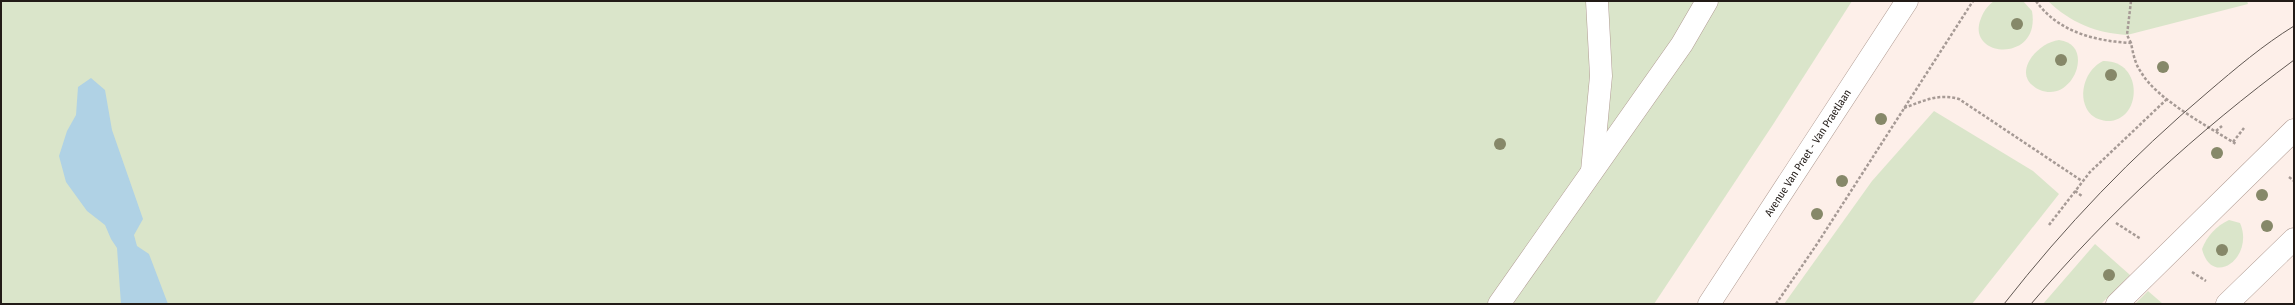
<svg xmlns="http://www.w3.org/2000/svg" width="2295" height="305" viewBox="0 0 2295 305" font-family="'Fira Sans Condensed',sans-serif">
<style>
.green{fill:#dae5ca}
.water{fill:#b0d2e5}
.lines{fill:none;stroke-linecap:round;stroke-linejoin:round}
.minor-casing{stroke:#b09b92;stroke-width:23}
.major-casing{stroke:#b09b92;stroke-width:23}
.path{stroke:#a69a95;stroke-width:2.5;stroke-dasharray:3 2;stroke-linecap:butt}
.minor{stroke:#fff;stroke-width:22}
.major{stroke:#fff;stroke-width:22}
.tram{stroke:#615853;stroke-width:1}
.tree{fill:#868869}
.labels{text-anchor:middle;dominant-baseline:central;stroke-width:3;stroke-linejoin:round;paint-order:stroke}
.street-label{font-size:11px;fill:#221b17;stroke:#fff}
</style>
<rect width="100%" height="100%" fill="#fdefe9"/>
<!-- green -->
<g class="green">
<path d="M1,1H1852L1774,123L1654,304H1Z"/>
<path d="M1994,1H2023L2032,11C2041,63 1968,58 1980,21C1983,12 1987,6 1994,1Z"/>
<path d="M2048,1H2247L2248,4L2127,35C2096,33 2071,23 2048,1Z"/>
<path d="M2059,40C2096,44 2073,104 2040,90C2009,76 2036,43 2059,40Z"/>
<path d="M2103,61C2145,60 2142,123 2106,121C2099,120 2092,117 2088,111C2077,94 2086,69 2103,61Z"/>
<path d="M1934,111L2033,171L2059,194L1972,304H1784L1872,181Z"/>
<path d="M2229,220L2240,223C2255,257 2212,289 2202,249C2207,236 2216,226 2229,220Z"/>
<path d="M2095,244L2130,275L2101,304H2043Z"/>
<path d="M2148,291L2163,304H2135Z"/>
</g>
<!-- water -->
<path class="water" d="M91,78L105,90L112,130L143,219L134,235L137,246L149,254L168,304H121L117,248L111,239L105,225L87,211L66,182L59,156L67,131L76,115L78,87Z"/>
<g class="lines">
<defs>
<g id="minor">
<path d="M1592,171L1601,76L1597,1"/>
<path d="M1499,304L1682,44L1707,1"/>
<path d="M2117,304L2294,130"/>
<path d="M2227,304L2294,239"/>
</g>
<path id="major" d="M1709,304L1907,1"/>
</defs>
<!-- minor casing -->
<use href="#minor" class="minor-casing"/>
<!-- major casing -->
<use href="#major" class="major-casing"/>
<!-- path -->
<g class="path">
<path d="M2036,1C2058,32 2095,41 2131,43C2133,53 2135,64 2141,72C2156,99 2209,127 2236,144"/>
<path d="M2131,43L2127,35L2131,1"/>
<path d="M1904,108C1923,101 1939,93 1959,99L2082,181"/>
<path d="M2216,131L2222,126"/>
<path d="M2233,142L2244,128"/>
<path d="M2289,177L2294,181"/>
<path d="M2075,191L2082,196"/>
<path d="M2116,223L2141,239"/>
<path d="M2049,225L2090,172L2167,99"/>
<path d="M2192,272L2206,281"/>
<path d="M1776,304L1817,244L1973,1"/>
</g>
<!-- minor -->
<use href="#minor" class="minor"/>
<!-- major -->
<use href="#major" class="major"/>
<!-- tram -->
<g class="tram">
<path d="M2004,304C2065,226 2132,156 2208,92C2235,69 2263,45 2294,26"/>
<path d="M2031,304C2109,212 2197,132 2294,60"/>
</g>
</g>
<!-- trees -->
<g class="tree">
<circle cx="2017" cy="24" r="6"/>
<circle cx="2061" cy="60" r="6"/>
<circle cx="2163" cy="67" r="6"/>
<circle cx="2111" cy="75" r="6"/>
<circle cx="1881" cy="119" r="6"/>
<circle cx="1500" cy="144" r="6"/>
<circle cx="2217" cy="153" r="6"/>
<circle cx="1842" cy="181" r="6"/>
<circle cx="2262" cy="195" r="6"/>
<circle cx="1817" cy="214" r="6"/>
<circle cx="2267" cy="226" r="6"/>
<circle cx="2222" cy="250" r="6"/>
<circle cx="2109" cy="275" r="6"/>
</g>
<g class="labels">
<!-- street labels -->
<g class="street-label">
<text transform="translate(1808 153) rotate(-57)">Avenue Van Praet - Van Praetlaan</text>
</g>
</g>
<!-- border -->
<rect width="2295" height="305" fill="none" stroke="#221b17" stroke-width="4"/>
</svg>
